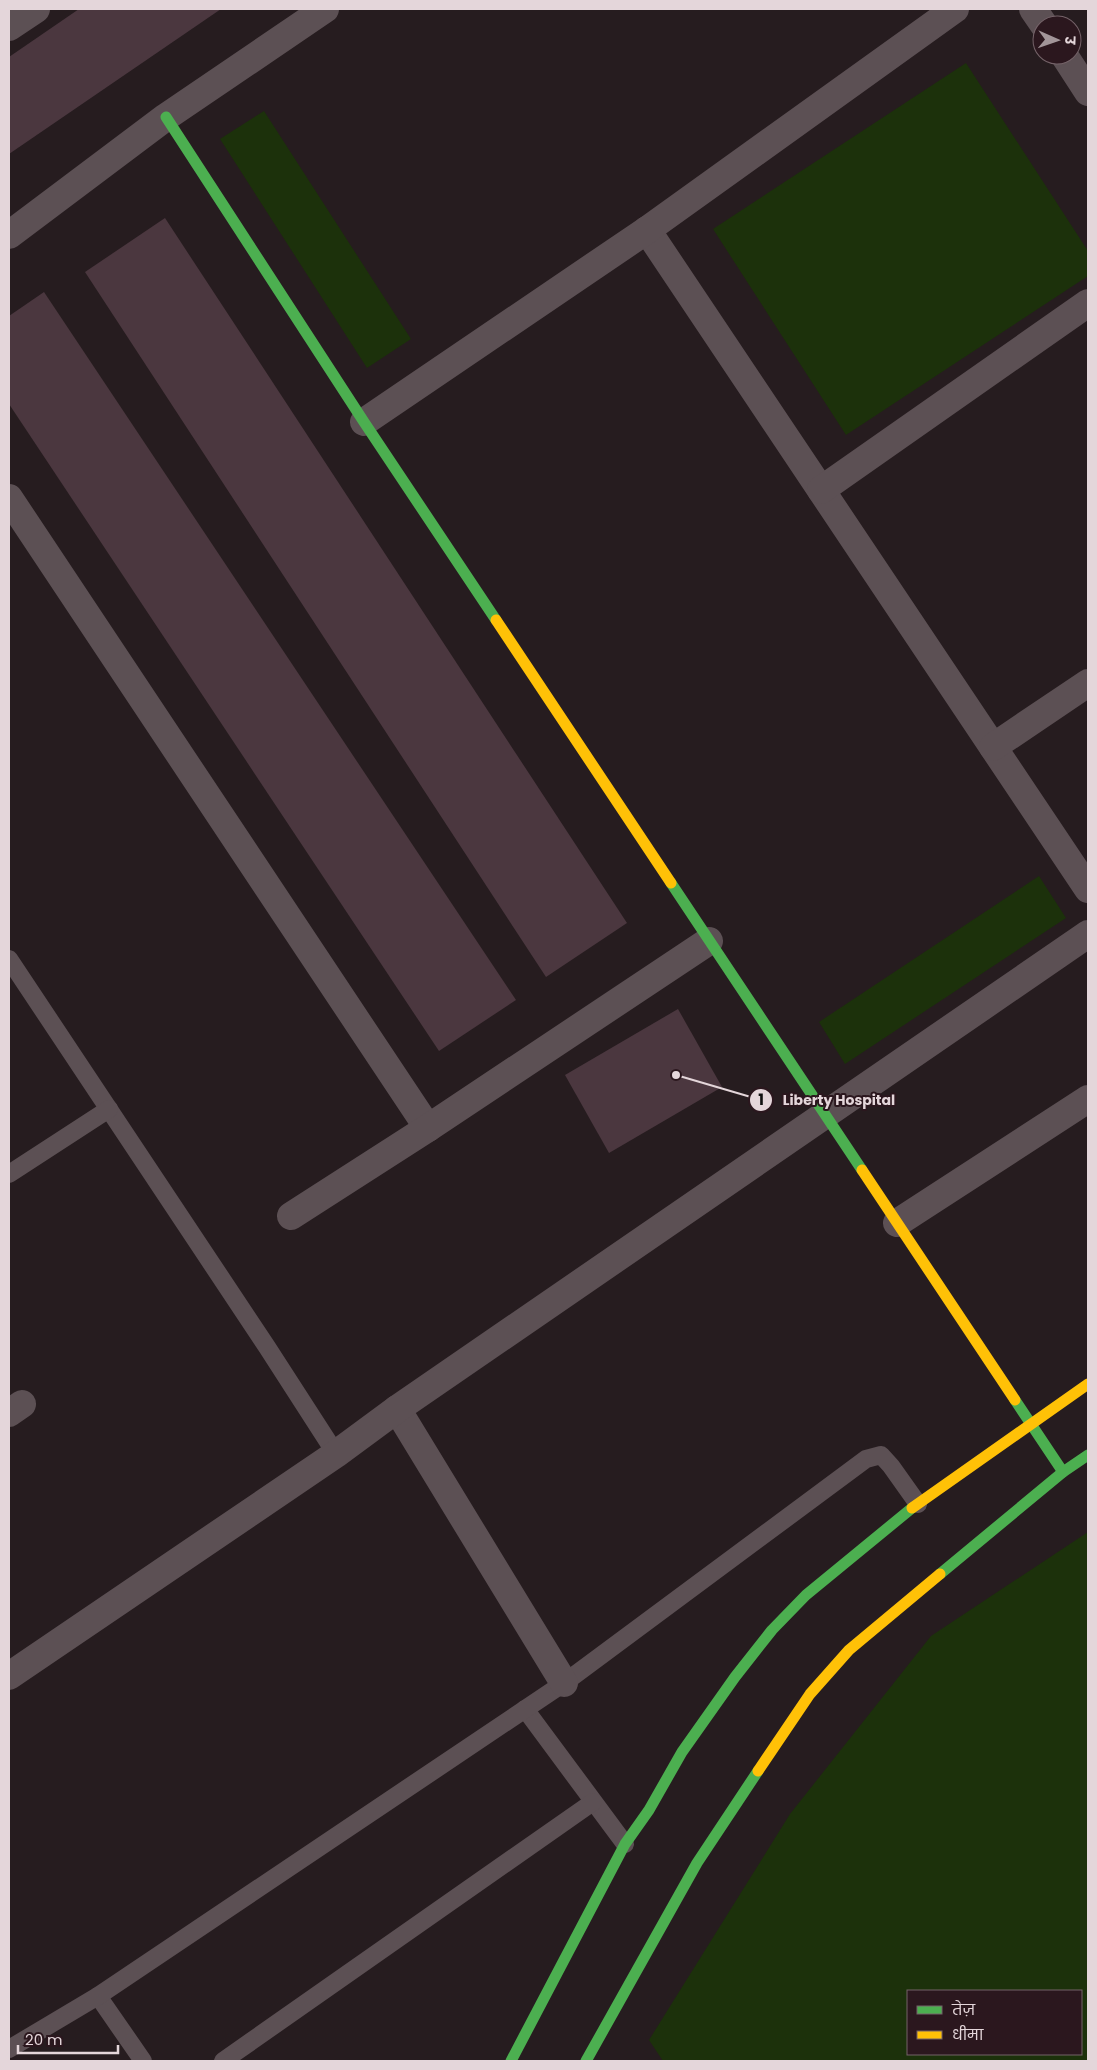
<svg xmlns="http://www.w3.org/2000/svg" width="1097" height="2070" viewBox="0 0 1097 2070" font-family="Poppins,'Noto Sans Devanagari',sans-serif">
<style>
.green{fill:#1c310b;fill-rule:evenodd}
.building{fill:#4b373f}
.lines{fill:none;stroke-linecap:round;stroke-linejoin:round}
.lane{stroke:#5c5054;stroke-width:18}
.street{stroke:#5c5054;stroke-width:28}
.fast{stroke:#4caf50;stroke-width:11}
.slow{stroke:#ffc107;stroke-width:11}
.leader{fill:none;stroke:#e4d6da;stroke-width:2}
.callout-dot{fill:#e4d6da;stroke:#2b171e;stroke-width:2}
.mark-label{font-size:15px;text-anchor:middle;font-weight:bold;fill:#111}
.callout-label{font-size:14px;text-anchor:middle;font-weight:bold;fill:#e4d6da;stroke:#2b171e;stroke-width:4;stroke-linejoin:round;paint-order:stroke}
</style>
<rect width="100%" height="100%" fill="#261c1f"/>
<!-- green -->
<g class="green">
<path d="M966,63L1088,251V276L846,435L713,229Z"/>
<path d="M264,111L411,339L367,368L220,139Z"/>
<path d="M1039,876L1066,918L845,1064L819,1022Z"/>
<path d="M1088,1532V2061H663L649,2040L790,1814L931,1636ZM908,1991H1081V2054H908Z"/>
</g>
<!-- building -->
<g class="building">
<path d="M79,9H221L9,154V57Z"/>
<path d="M165,218L627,923L546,977L85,272Z"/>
<path d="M44,292L516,1000L439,1051L9,404V316Z"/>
<path d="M678,1009L722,1087L609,1153L565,1075Z"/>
</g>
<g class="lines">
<!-- lane -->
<g class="lane">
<path d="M9,959L267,1347L336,1454"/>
<path d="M9,1174L109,1109"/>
<path d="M525,1709L625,1844"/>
<path d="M98,1996L143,2061"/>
<path d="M9,2049L98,1996L564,1683L866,1459L881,1455L891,1466L918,1504"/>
<path d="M223,2061L593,1802"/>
</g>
<!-- street -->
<g class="street">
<path d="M1033,9L1044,25"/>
<path d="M9,27L36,9"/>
<path d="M1064,55L1088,92"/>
<path d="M647,230L1088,889"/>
<path d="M9,235L166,117L325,9"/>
<path d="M364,422L647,230L955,9"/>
<path d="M821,490L1088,303"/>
<path d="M9,498L428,1128"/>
<path d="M993,747L1088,683"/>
<path d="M291,1216L428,1128L709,941"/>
<path d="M897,1223L1088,1099"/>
<path d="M397,1409L564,1683"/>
<path d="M9,1413L22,1404"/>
<path d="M9,1676L336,1454L397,1409L1088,934"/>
</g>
<!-- fast -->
<g class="fast">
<path d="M166,117L364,422L496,620"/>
<path d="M671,883L862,1170"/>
<path d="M1015,1400L1063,1472"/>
<path d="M940,1574L1063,1472L1088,1455"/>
<path d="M511,2061L625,1844L649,1810L682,1752L735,1677L772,1630L806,1595L912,1508"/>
<path d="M586,2061L697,1863L758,1771"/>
</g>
<!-- slow -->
<g class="slow">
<path d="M496,620L671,883"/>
<path d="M862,1170L1015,1400"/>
<path d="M912,1508L1088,1384"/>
<path d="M758,1771L810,1694L849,1650L940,1574"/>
</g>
</g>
<!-- callouts -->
<path class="leader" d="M676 1075L761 1100"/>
<g class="callout-dot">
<circle cx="676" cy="1075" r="5"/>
<circle cx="761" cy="1100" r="12"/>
</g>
<g class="mark-label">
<text x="761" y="1105">1</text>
</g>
<g class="callout-label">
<text x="839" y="1105">Liberty Hospital</text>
</g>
<!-- border -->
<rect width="1097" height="2070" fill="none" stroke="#e4d6da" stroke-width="20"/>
<!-- legend -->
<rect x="907" y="1990" width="175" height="65" fill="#2b171e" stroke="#756369"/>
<rect x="917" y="2006" width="25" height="8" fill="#4caf50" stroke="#756369"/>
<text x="952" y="2015" font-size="15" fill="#e4d6da">तेज़</text>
<rect x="917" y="2031" width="25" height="8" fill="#ffc107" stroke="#756369"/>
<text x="952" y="2040" font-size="15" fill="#e4d6da">धीमा</text>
<!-- north arrow -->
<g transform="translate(1057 40) rotate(92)"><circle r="24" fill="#2b171e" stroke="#756369"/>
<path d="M0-4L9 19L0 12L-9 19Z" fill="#a29599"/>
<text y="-8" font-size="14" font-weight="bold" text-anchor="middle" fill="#e4d6da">उ</text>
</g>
<!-- scale -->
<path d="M18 2045v8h100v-8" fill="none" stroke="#e4d6da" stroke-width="2.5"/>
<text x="25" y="2045" font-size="15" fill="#e4d6da" stroke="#2b171e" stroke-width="4" paint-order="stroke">20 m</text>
</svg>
